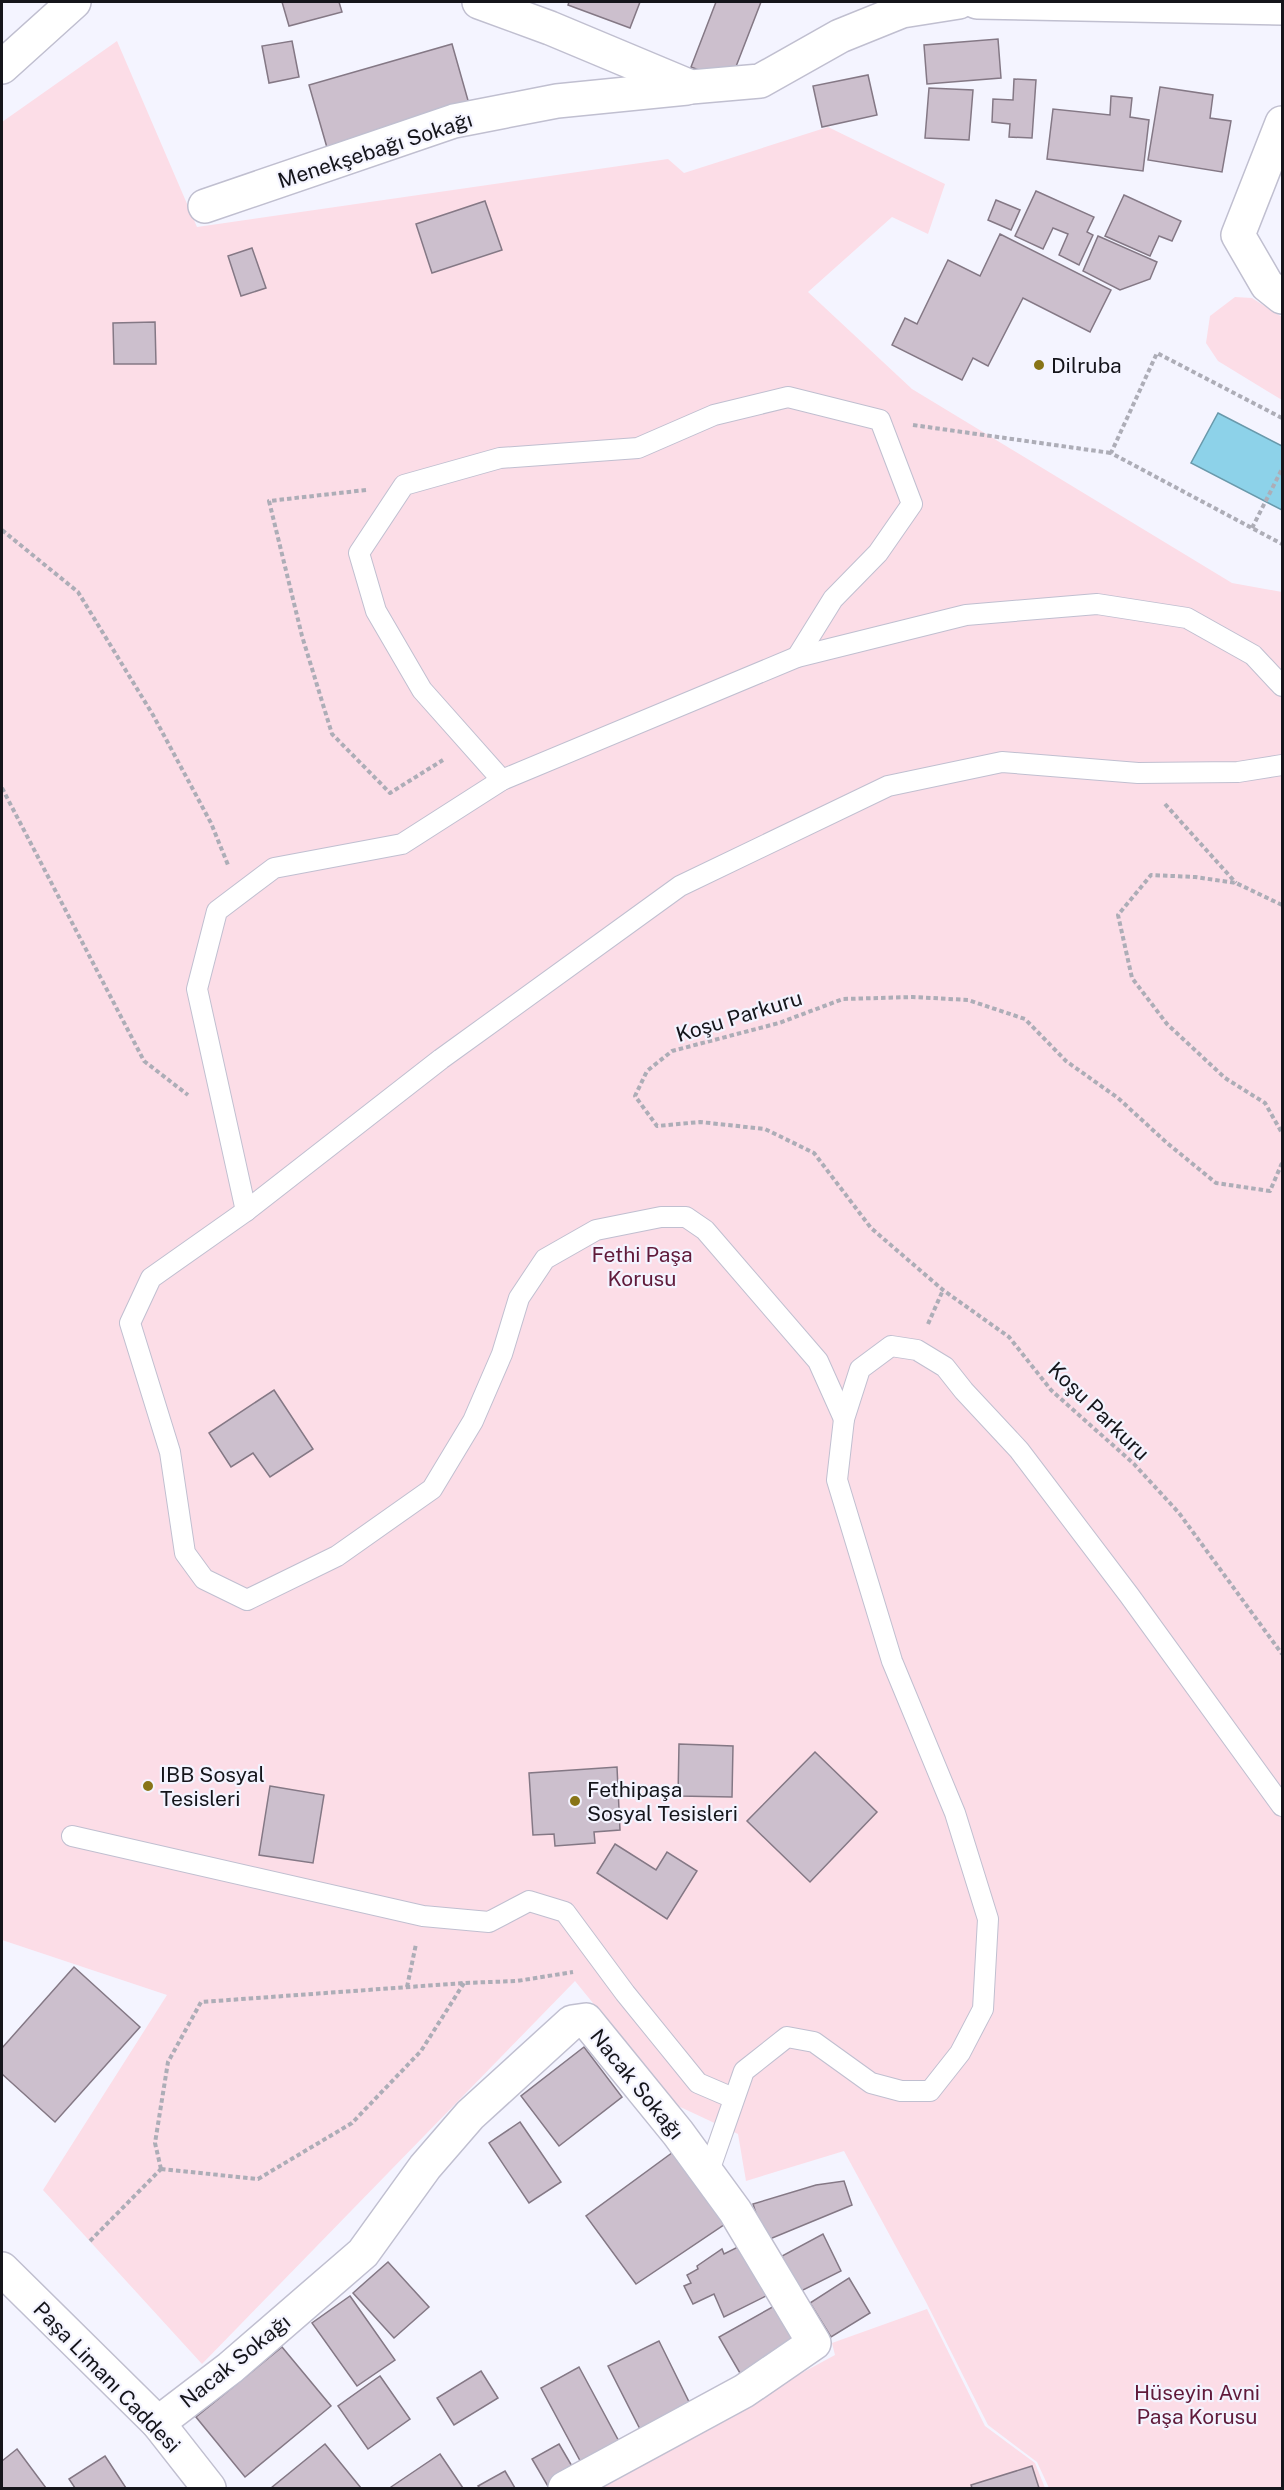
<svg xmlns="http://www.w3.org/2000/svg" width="1284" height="2490" viewBox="0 0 1284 2490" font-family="'Public Sans',sans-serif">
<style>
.green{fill:#fcdde7}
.water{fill:#8dd2e9;stroke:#6999ab;stroke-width:1.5}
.building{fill:#ccbfcd;stroke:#847885;stroke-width:1.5}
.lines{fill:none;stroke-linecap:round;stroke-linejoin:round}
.lane-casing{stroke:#c0bfd0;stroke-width:22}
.street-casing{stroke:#c0bfd0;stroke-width:36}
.primary-casing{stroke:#c0bfd0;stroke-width:36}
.path{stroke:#adadb7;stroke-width:4;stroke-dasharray:4.5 3;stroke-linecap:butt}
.lane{stroke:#fff;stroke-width:20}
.street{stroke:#fff;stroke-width:33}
.primary{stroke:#fff;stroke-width:33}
.poi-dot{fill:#887417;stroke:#f4f4ff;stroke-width:2}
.labels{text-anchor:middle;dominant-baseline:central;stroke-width:4.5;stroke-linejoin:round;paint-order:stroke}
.street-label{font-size:21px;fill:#15151b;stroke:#f4f4ff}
.poi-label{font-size:21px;fill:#15151b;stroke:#f4f4ff;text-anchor:start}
.park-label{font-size:21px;fill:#601a3a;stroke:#f4f4ff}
</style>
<rect width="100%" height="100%" fill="#f4f4ff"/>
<!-- green -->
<g class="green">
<path d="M117,41L197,227L668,159L684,173L828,127L945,184L928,234L892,217L808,292L912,389L1232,583L1282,592V2488H1049L1037,2462L988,2425L926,2302L844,2151L746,2181L738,2134L676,2105L575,1981L202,2364L43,2190L167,1995L2,1940V122Z"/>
<path d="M1235,297L1252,298L1282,317V400L1218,361L1206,343L1210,316Z"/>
<path d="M927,2309L985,2426L1035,2463L1045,2488H589L835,2355L832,2343Z"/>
</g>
<!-- water -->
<path class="water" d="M1218,413L1282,446V510L1191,463Z"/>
<!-- building -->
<g class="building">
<path d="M282,2H339L342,12L289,26Z"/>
<path d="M569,2H640L630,28L568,5Z"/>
<path d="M716,2H761L730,82L691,67Z"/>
<path d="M998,39L1001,78L927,84L924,45Z"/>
<path d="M292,41L299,77L269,83L262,46Z"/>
<path d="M452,44L471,111L328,151L309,85Z"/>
<path d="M868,75L877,115L822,127L813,86Z"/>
<path d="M1014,79L1036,80L1032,138L1009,137L1010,124L992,122L993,99L1013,100Z"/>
<path d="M1160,87L1213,95L1210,118L1231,121L1222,172L1148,160Z"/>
<path d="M929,88L973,90L969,140L925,138Z"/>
<path d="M1111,96L1132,98L1130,117L1149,120L1143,171L1047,159L1053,109L1110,115Z"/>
<path d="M1036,191L1094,217L1087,232L1093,235L1079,265L1059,255L1068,234L1053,228L1043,249L1015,236Z"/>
<path d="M1124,195L1181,221L1172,241L1159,236L1150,256L1105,236Z"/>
<path d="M996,200L1020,210L1011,230L988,220Z"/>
<path d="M485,201L502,250L432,273L416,224Z"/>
<path d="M1000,234L1111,290L1090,332L1023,298L988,366L973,358L962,380L892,345L905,318L917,324L948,260L980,276Z"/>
<path d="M1098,236L1157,262L1150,279L1120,290L1083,271Z"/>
<path d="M252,248L266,288L241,296L228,256Z"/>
<path d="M155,322L156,364H114L113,323Z"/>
<path d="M274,1390L313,1449L270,1477L253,1453L231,1467L209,1433Z"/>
<path d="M679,1744L733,1746L732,1797L678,1796Z"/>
<path d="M815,1752L877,1812L810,1882L747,1821Z"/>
<path d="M617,1767L620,1830L594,1832L595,1843L555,1846L554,1834L533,1835L529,1773Z"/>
<path d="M270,1786L324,1795L313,1863L259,1855Z"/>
<path d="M615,1844L656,1870L667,1852L697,1871L667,1919L597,1873Z"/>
<path d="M74,1967L140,2027L55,2122L2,2074V2048Z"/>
<path d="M584,2047L622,2097L559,2146L521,2096Z"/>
<path d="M520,2122L561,2182L529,2203L489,2143Z"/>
<path d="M680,2147L734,2218L636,2284L586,2216Z"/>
<path d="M844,2181L852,2205L765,2241L753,2204L816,2185Z"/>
<path d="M823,2234L841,2271L799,2292L782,2256Z"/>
<path d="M742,2245L770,2294L724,2317L714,2294L693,2304L684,2286L691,2283L687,2275L698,2269L697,2266L722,2249L724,2254Z"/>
<path d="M388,2262L429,2307L394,2338L353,2293Z"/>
<path d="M849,2278L870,2313L831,2337L810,2303Z"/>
<path d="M350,2296L395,2360L357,2386L312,2323Z"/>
<path d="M785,2300L809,2343L744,2380L719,2337Z"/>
<path d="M659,2341L693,2410L643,2435L608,2366Z"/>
<path d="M282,2347L331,2406L245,2477L196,2417Z"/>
<path d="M579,2367L622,2447L584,2468L541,2388Z"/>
<path d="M481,2371L498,2398L454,2425L437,2398Z"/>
<path d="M380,2376L410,2419L368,2449L338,2406Z"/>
<path d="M325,2444L361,2488H271Z"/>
<path d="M559,2444L576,2473L549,2488L532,2459Z"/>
<path d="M17,2449L46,2488H2V2461Z"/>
<path d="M440,2454L463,2488H392L391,2487Z"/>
<path d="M105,2456L126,2488H75L69,2479Z"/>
<path d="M1032,2466L1039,2488H972L971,2485Z"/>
<path d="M505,2471L515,2488H480L478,2486Z"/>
</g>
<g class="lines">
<defs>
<g id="lane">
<path d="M502,780L422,690L376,611L359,553L404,485L500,458L638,448L714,415L788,397L880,420L912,504L878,553L833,599L797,657"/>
<path d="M246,1211L197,989L217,911L274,868L402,844L502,780L797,657L966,615L1097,604L1187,618L1253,655L1282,686"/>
<path d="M844,1419L818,1361L705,1230L686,1217H661L596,1230L545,1259L519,1298L502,1354L473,1421L432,1489L337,1556L247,1600L204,1579L185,1553L170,1452L130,1323L151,1278L246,1211L441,1059L680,886L888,786L1002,762L1138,773L1238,772L1282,765"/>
<path d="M72,1836L423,1916L489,1922L529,1901L565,1912L625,1993L698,2083L733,2098"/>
<path d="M708,2174L744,2071L787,2037L814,2042L871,2083L901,2091H930L960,2053L983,2009L988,1919L955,1813L892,1661L837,1480L844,1419L860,1369L891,1346L917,1350L945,1367L964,1391L1019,1450L1129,1595L1282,1806"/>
</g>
<g id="street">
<path d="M479,2L550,28L691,87L760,81L840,36L902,11L959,2"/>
<path d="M977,2L1282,8"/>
<path d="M2,67L74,2"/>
<path d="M1282,123L1238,235L1267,285L1282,297"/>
<path d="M205,206L454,121L557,101L687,88"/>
<path d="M158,2423L230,2368L363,2253L425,2167L470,2115L572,2022L586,2020L678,2133L735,2211L814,2343L744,2391L565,2488"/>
</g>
<path id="primary" d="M2,2269L158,2423L209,2488"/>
</defs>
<!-- lane casing -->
<use href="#lane" class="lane-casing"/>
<!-- street casing -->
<use href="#street" class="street-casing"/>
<!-- primary casing -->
<use href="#primary" class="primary-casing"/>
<!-- path -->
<g class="path">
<path d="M1282,418L1157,353L1111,453L1282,544"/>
<path d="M913,425L1111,453"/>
<path d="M366,490L269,501L302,636L332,734L390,793L443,760"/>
<path d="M1252,528L1282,469"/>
<path d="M2,530L78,592L153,715L211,823L228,865"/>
<path d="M2,788L144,1061L188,1095"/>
<path d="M1165,804L1236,883"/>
<path d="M1282,905L1236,883L1195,877L1151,875L1118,915L1132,978L1167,1024L1225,1078L1265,1103L1282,1133"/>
<path d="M1282,1163L1270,1191L1216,1183L1167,1143L1118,1098L1066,1061L1025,1019L968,1000L913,997L843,999L779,1023L672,1051L647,1071L635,1096L657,1126L700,1122L765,1129L814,1153L871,1228L943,1290L1009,1337L1051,1390L1134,1464L1179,1513L1282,1654"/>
<path d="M928,1324L943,1290"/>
<path d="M407,1987L416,1944"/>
<path d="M161,2169L155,2143L168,2062L201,2002L464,1983L517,1981L573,1972"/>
<path d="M161,2169L258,2179L352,2123L421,2051L464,1983"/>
<path d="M90,2241L161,2169"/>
</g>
<!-- lane -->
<use href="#lane" class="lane"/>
<!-- street -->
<use href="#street" class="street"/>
<!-- primary -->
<use href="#primary" class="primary"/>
</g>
<!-- markers -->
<g class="poi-dot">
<circle cx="1039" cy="365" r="6"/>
<circle cx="148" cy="1786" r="6"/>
<circle cx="575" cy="1801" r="6"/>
</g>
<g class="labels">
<!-- street labels -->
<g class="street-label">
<text transform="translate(375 150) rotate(-18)">Menekşebağı Sokağı</text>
<text transform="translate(739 1016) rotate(-17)">Koşu Parkuru</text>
<text transform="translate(1099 1411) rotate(44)">Koşu Parkuru</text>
<text transform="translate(637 2084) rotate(51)">Nacak Sokağı</text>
<text transform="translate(235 2361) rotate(-39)">Nacak Sokağı</text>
<text transform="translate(107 2377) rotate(46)">Paşa Limanı Caddesi</text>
</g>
<!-- poi labels -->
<g class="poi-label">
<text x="1051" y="365">Dilruba</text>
<text x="160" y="1774">IBB Sosyal<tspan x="160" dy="24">Tesisleri</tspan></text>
<text x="587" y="1789">Fethipaşa<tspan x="587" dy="24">Sosyal Tesisleri</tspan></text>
</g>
<!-- park labels -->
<g class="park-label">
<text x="642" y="1254">Fethi Paşa<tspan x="642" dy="24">Korusu</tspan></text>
<text x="1197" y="2392">Hüseyin Avni<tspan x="1197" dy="24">Paşa Korusu</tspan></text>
</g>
</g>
<!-- border -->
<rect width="1284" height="2490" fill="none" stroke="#15151b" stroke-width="6"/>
</svg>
